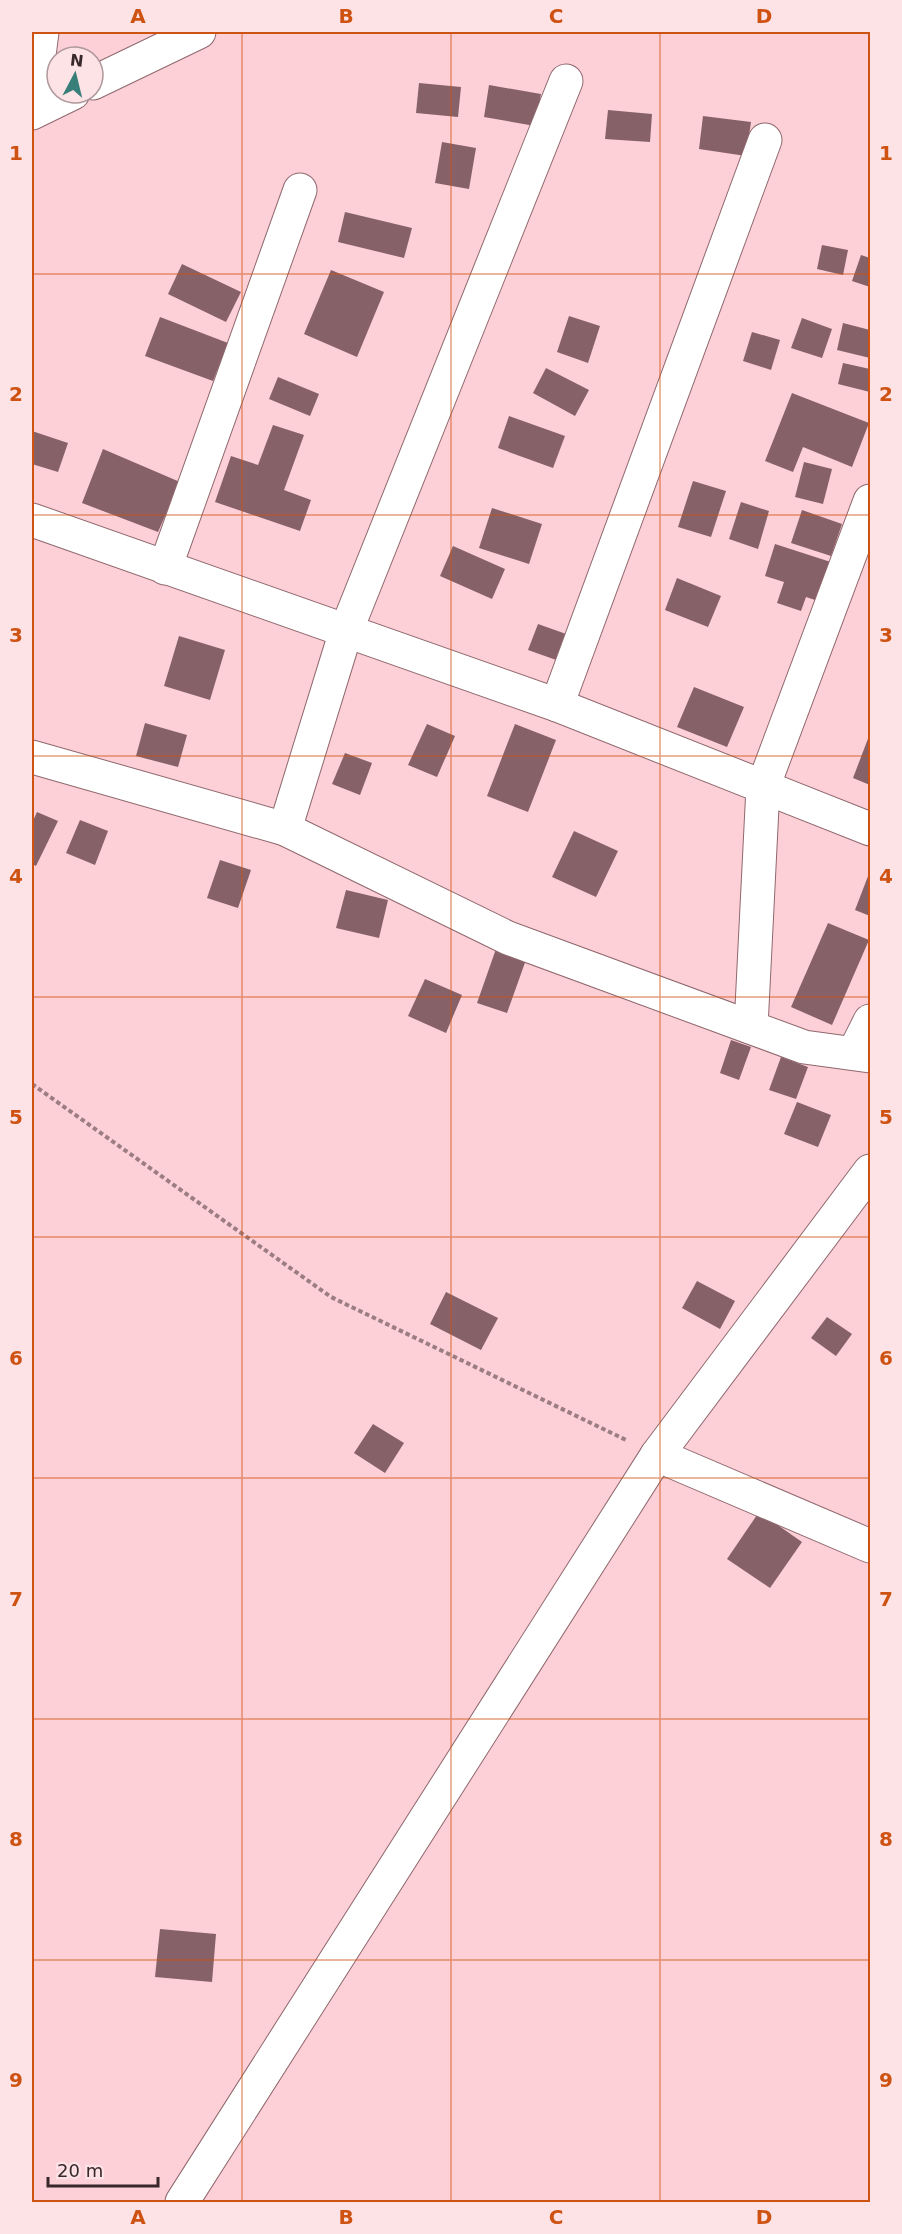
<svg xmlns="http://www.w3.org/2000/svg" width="902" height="2234" viewBox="0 0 902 2234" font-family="'DejaVu Sans',sans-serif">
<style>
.building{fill:#876168}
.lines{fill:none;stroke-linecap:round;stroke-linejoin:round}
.minor-casing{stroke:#8f686e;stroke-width:35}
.path{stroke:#9b7d82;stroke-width:4;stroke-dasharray:4.5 3;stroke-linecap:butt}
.minor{stroke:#fff;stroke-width:33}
.grid{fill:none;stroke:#ce5211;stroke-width:1.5;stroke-opacity:0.55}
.neatline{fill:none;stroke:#ce5211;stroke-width:2}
.grid-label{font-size:20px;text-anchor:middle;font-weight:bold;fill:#ce5211}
</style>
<rect width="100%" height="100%" fill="#fcd0d6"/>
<!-- building -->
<g class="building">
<path d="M419,83L461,87L458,117L416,113Z"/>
<path d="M489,85L541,94L535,126L484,117Z"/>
<path d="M608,110L652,114L650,142L605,139Z"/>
<path d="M703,116L751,122L746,156L699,149Z"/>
<path d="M442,142L476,148L469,189L435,183Z"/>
<path d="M345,212L412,228L404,258L338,242Z"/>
<path d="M822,245L848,250L843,275L817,269Z"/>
<path d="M861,255L870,258V287L852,281Z"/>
<path d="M182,264L241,292L226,322L168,294Z"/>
<path d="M331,270L384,292L357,357L304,334Z"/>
<path d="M569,316L600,326L588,363L557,352Z"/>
<path d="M160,317L228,343L213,381L145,356Z"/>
<path d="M802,318L832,329L822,358L791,348Z"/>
<path d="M843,323L870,330V358L837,350Z"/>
<path d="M752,332L780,340L771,370L743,361Z"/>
<path d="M843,363L870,369V392L838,384Z"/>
<path d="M546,368L589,390L575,416L533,393Z"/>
<path d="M278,377L319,394L310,416L269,399Z"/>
<path d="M792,393L869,423L852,467L803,447L793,472L765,461Z"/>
<path d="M509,416L565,436L553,468L498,448Z"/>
<path d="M273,425L304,435L284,490L311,500L300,531L215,502L231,456L258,465Z"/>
<path d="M32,431L68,443L58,472L32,464Z"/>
<path d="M103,449L180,482L158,532L82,503Z"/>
<path d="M804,462L832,469L823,504L795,497Z"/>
<path d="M693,481L726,491L711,537L678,527Z"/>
<path d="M741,502L769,511L758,549L729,539Z"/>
<path d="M492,508L542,524L529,564L479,548Z"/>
<path d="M802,510L842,524L831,556L791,543Z"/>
<path d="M775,544L840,565L827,604L806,597L801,611L777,603L784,582L765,576Z"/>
<path d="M453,546L505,569L492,599L440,576Z"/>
<path d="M677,578L721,596L708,627L665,610Z"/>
<path d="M538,624L569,635L559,661L528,650Z"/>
<path d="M179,636L225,650L210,700L164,686Z"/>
<path d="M694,687L744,707L727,747L677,727Z"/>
<path d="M145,723L187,735L178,767L136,756Z"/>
<path d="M427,724L455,736L437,777L408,765Z"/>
<path d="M515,724L556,740L528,812L487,796Z"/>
<path d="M869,736L870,737V785L853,778Z"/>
<path d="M345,753L372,763L360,795L332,784Z"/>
<path d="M37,812L58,821L36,866L32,864V823Z"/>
<path d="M80,820L108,831L95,865L66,853Z"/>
<path d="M574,831L618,851L596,897L552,877Z"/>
<path d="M220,860L251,870L238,908L207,898Z"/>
<path d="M870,871V916L855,910Z"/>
<path d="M346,890L388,900L379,938L336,928Z"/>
<path d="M828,923L869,940L832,1025L791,1007Z"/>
<path d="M497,946L527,957L507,1013L477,1003Z"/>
<path d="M425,979L462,995L446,1033L408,1016Z"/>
<path d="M731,1040L751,1047L739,1080L720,1073Z"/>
<path d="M781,1057L808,1067L796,1099L769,1090Z"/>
<path d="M797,1102L831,1115L818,1147L784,1134Z"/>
<path d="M697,1281L735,1301L720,1329L682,1308Z"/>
<path d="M446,1292L498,1318L481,1350L430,1324Z"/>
<path d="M827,1317L852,1334L836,1356L811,1338Z"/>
<path d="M373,1424L404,1443L385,1473L354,1453Z"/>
<path d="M759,1512L802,1542L770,1588L727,1559Z"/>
<path d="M160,1929L216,1934L212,1982L155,1977Z"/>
</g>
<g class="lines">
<defs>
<g id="minor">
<path d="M93,83L199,32"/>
<path d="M32,109L42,32"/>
<path d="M32,113L73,93"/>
<path d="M32,520L557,705L870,829"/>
<path d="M165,568L300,190"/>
<path d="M557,705L765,140"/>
<path d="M32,757L285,829L508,938L804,1047L870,1056"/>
<path d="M285,829L346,631L566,81"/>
<path d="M751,1027L763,787L870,501"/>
<path d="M854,1053L870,1021"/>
<path d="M657,1455L870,1546"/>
<path d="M182,2202L657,1455L870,1171"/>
</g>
</defs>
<!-- minor casing -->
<use href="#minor" class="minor-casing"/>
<!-- path -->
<path class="path" d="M32,1084L331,1297L626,1440"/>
<!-- minor -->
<use href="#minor" class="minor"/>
</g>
<!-- grid -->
<path class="grid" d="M242,32V2202M451,32V2202M660,32V2202M32,274H870M32,515H870M32,756H870M32,997H870M32,1237H870M32,1478H870M32,1719H870M32,1960H870"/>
<!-- border -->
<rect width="902" height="2234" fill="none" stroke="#fde2e6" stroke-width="66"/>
<!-- north arrow -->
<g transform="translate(75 75) rotate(7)"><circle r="28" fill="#fde2e6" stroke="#ae989b" stroke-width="1.5"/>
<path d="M0-4.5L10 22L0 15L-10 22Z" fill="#387f79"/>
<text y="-9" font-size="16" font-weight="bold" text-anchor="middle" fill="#38282b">N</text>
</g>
<!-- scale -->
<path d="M48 2177v9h110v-9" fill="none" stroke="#38282b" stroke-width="3"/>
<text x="57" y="2177" font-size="18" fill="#38282b" stroke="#fde2e6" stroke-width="4.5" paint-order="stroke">20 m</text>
<rect x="33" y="33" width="836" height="2168" class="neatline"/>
<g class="grid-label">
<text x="138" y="23">A</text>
<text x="346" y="23">B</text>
<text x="556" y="23">C</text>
<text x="764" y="23">D</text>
<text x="16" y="160">1</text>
<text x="886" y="160">1</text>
<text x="16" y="401">2</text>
<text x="886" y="401">2</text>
<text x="16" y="642">3</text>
<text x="886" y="642">3</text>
<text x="16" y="883">4</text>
<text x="886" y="883">4</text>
<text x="16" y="1124">5</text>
<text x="886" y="1124">5</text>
<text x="16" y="1365">6</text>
<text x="886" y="1365">6</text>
<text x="16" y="1606">7</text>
<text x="886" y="1606">7</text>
<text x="16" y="1846">8</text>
<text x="886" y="1846">8</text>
<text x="16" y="2087">9</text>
<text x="886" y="2087">9</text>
<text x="138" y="2224">A</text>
<text x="346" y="2224">B</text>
<text x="556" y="2224">C</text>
<text x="764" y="2224">D</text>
</g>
</svg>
